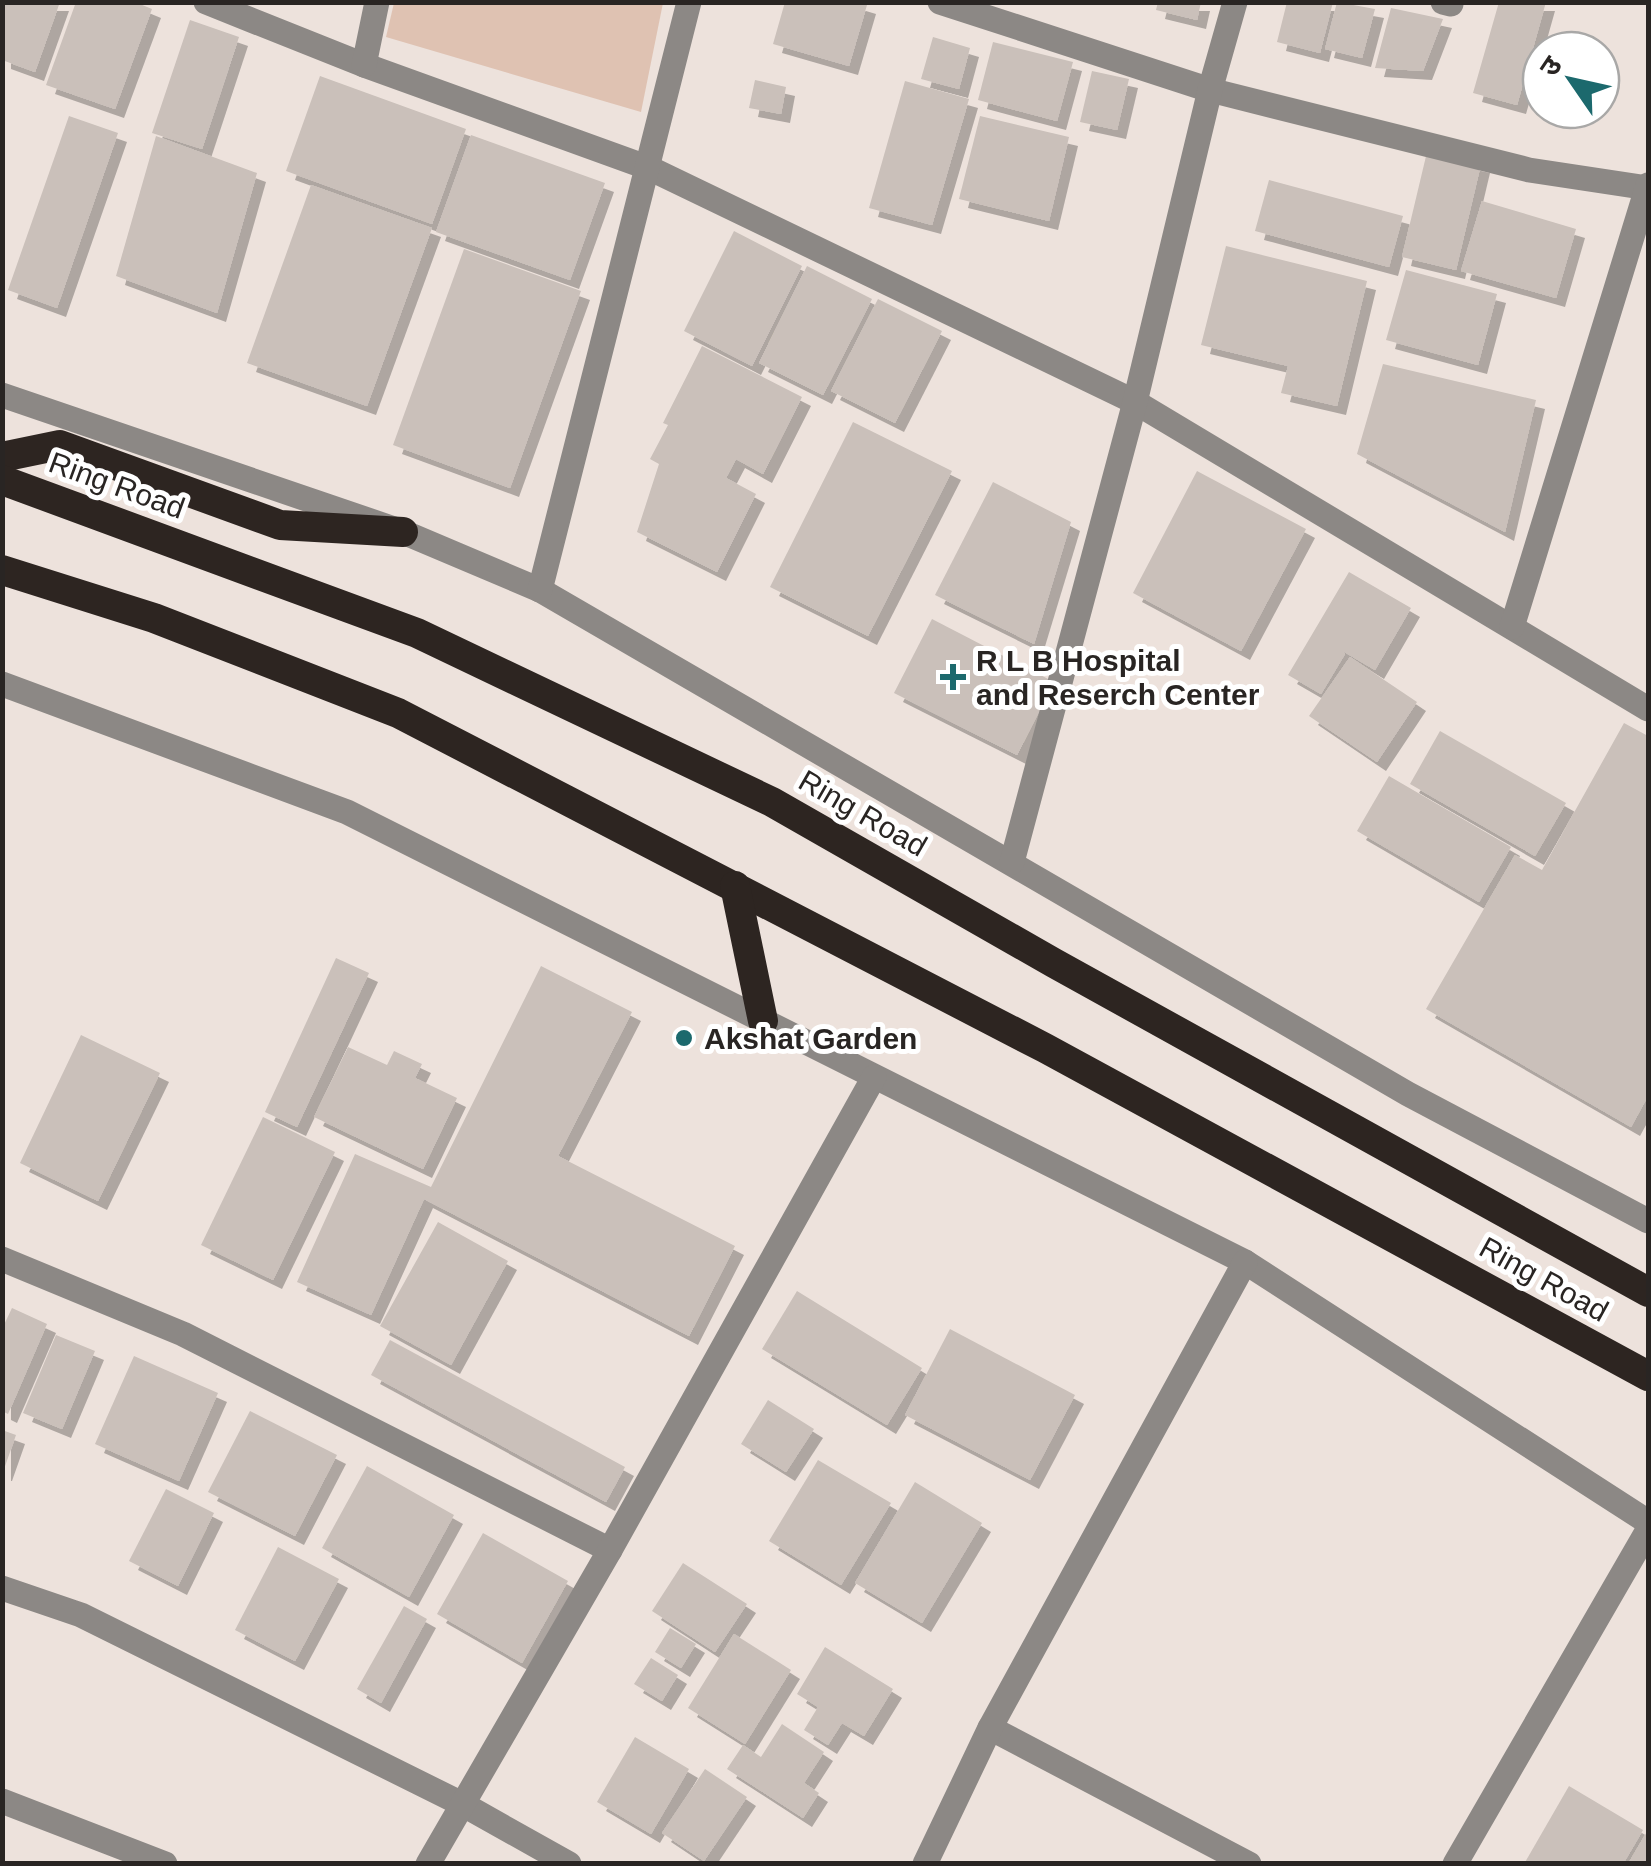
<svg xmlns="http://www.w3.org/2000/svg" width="1651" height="1866" viewBox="0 0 1651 1866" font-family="Arial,'Noto Sans Devanagari',sans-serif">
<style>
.green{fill:#dfc2b2}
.building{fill:#cac0ba;filter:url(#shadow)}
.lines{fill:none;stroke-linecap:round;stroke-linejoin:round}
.minor{stroke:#8c8885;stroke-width:25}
.highway{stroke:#2d2521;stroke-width:30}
.poi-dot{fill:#1c696d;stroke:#fff;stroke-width:4}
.labels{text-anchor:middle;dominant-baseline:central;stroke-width:10;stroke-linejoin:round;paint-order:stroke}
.street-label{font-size:30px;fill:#292523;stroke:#fff}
.poi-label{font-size:30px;font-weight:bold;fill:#292523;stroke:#fff;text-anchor:start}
</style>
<defs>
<filter id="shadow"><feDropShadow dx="9" dy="9" stdDeviation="0" flood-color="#0004"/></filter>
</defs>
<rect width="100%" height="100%" fill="#ede2dc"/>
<!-- green -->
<path class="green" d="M394,3H663L641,112L386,37Z"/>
<!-- building -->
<g class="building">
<path d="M2,2H60L35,72L2,60Z"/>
<path d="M76,2H135L152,9L115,109L46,85Z"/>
<path d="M785,2H857L867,5L849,66L773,44Z"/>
<path d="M1158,2H1201L1197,20L1156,10Z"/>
<path d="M1287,2H1333L1320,53L1277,42Z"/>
<path d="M1337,2L1375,9L1362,58L1325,49Z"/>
<path d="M1499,2H1546L1517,105L1473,93Z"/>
<path d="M1391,8L1443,19L1423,71L1375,68Z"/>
<path d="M190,20L239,37L202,149L152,133Z"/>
<path d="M933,37L970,48L959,89L921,79Z"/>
<path d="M993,42L1073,62L1057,121L978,100Z"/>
<path d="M1092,71L1129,79L1117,130L1080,122Z"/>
<path d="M320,76L466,129L432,224L286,171Z"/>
<path d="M755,80L786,87L781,114L749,108Z"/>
<path d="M905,81L969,99L932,225L869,208Z"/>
<path d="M69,116L118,133L57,308L8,290Z"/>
<path d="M980,116L1069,137L1049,221L959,199Z"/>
<path d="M471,135L605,183L570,280L436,232Z"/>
<path d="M156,136L257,173L217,313L116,276Z"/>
<path d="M1427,152L1481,164L1456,270L1402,257Z"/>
<path d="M1269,180L1403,216L1389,267L1255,231Z"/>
<path d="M311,185L432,228L367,406L247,363Z"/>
<path d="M1482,201L1576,229L1556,298L1461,271Z"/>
<path d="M734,231L802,266L752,366L684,331Z"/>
<path d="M1226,246L1367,281L1337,406L1281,393L1288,366L1201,345Z"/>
<path d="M464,249L581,291L510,488L393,445Z"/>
<path d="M807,266L872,299L823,395L759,363Z"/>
<path d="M1406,270L1497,294L1478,365L1386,340Z"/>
<path d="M878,299L942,331L895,423L831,391Z"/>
<path d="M702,346L802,397L763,474L736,459L726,478L756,494L717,572L637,532L659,464L650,459L668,425L663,423Z"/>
<path d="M1383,364L1536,400L1505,532L1357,454Z"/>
<path d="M853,422L952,471L868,636L770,587Z"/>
<path d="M1197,471L1306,529L1241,651L1133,593Z"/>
<path d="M993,482L1071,522L1034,644L935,595Z"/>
<path d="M1349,572L1411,608L1375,670L1341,650L1345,654L1321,694L1288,675Z"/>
<path d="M932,619L1054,682L1017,755L894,693Z"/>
<path d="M1350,657L1417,702L1377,762L1309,716Z"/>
<path d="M1624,723L1648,736V1096L1631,1127L1426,1009L1515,855L1542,870Z"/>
<path d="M1440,731L1566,803L1535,856L1410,784Z"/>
<path d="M1389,776L1511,847L1479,902L1357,831Z"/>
<path d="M336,958L369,973L297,1127L265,1112Z"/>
<path d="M541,966L632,1012L558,1156L735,1246L689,1336L424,1199L371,1315L297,1282L355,1154L431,1187Z"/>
<path d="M81,1035L160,1073L98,1201L20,1163Z"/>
<path d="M348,1047L387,1065L394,1051L422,1064L415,1078L457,1098L423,1169L314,1117Z"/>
<path d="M263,1117L335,1152L273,1280L201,1245Z"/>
<path d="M438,1222L508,1261L451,1365L380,1326Z"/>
<path d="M797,1291L922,1368L887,1425L762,1349Z"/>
<path d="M12,1308L47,1324L8,1414L2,1411V1329Z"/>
<path d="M950,1329L1075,1395L1030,1480L905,1415Z"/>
<path d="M56,1335L95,1351L62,1429L23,1413Z"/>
<path d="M390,1340L625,1467L606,1502L371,1375Z"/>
<path d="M134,1356L218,1393L179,1481L95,1444Z"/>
<path d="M768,1400L814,1429L786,1472L741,1444Z"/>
<path d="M250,1411L337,1455L295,1536L208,1492Z"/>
<path d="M2,1430L16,1435L3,1472H2Z"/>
<path d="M818,1460L891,1503L841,1585L769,1541Z"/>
<path d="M367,1466L454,1515L409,1597L322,1548Z"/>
<path d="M915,1482L982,1523L922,1623L855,1583Z"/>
<path d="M166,1489L214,1513L178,1586L129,1561Z"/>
<path d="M483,1533L568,1581L522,1663L437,1614Z"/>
<path d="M278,1547L339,1579L295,1661L235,1630Z"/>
<path d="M683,1563L747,1604L715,1652L652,1611Z"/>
<path d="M404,1606L427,1619L381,1703L357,1689Z"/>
<path d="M670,1628L696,1644L681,1668L655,1652Z"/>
<path d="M734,1634L791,1670L745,1744L688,1708Z"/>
<path d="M825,1647L893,1689L864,1736L842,1723L828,1745L804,1730L818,1707L797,1694Z"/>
<path d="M651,1658L678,1675L662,1701L634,1684Z"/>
<path d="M782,1724L824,1752L804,1783L819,1793L803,1818L727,1769L743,1745L761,1757Z"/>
<path d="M635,1737L689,1769L651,1834L597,1802Z"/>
<path d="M705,1769L747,1797L704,1861L662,1833Z"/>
<path d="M1569,1786L1643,1830L1623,1864H1524Z"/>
<path d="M1648,1830V1864H1628Z"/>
</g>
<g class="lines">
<!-- minor -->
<g class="minor">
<path d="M206,2L364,65L649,168L1135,402L1648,709"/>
<path d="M940,2L1210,90L1529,170L1648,188"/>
<path d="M1443,2L1451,4"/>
<path d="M364,65L377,2"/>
<path d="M2,395L403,532L540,590L1408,1094L1648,1221"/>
<path d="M540,590L689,2"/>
<path d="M1512,627L1648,185"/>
<path d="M2,684L347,812L1245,1262L1648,1522"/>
<path d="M1012,862L1135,402L1210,90L1235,2"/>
<path d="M2,1259L183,1334L610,1550"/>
<path d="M2,1588L81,1615L464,1805L569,1864"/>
<path d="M990,1728L1249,1864"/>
<path d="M2,1801L165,1864"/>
<path d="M428,1864L610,1550L874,1077"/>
<path d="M925,1864L990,1728L1245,1262"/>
<path d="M1455,1864L1648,1530"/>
</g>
<!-- highway -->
<g class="highway">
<path d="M2,457L60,445L280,525L403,532"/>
<path d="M2,480L417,633L772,802L1054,963L1648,1292"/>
<path d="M2,570L154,618L398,713L1045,1048L1648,1376"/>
<path d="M735,886L763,1021"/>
</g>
</g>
<!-- markers -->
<g class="poi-dot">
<path d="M948 662h10v10h10v10h-10v10h-10v-10h-10v-10h10z"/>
<circle cx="684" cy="1038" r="10"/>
</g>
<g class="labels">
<!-- street labels -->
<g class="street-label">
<text transform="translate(117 485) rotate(20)">Ring Road</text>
<text transform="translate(863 813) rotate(30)">Ring Road</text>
<text transform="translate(1544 1279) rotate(29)">Ring Road</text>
</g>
<!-- poi labels -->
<g class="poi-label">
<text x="976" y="660">R L B Hospital<tspan x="976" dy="34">and Reserch Center</tspan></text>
<text x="704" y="1038">Akshat Garden</text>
</g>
</g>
<!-- border -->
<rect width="1651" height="1866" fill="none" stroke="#292523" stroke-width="10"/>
<!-- north arrow -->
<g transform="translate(1571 80) rotate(304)"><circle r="48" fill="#ffffff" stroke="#a9a8a7" stroke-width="2.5"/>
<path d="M0-8L18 38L0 25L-18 38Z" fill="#1c696d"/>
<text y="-15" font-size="28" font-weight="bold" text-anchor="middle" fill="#292523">उ</text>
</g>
</svg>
